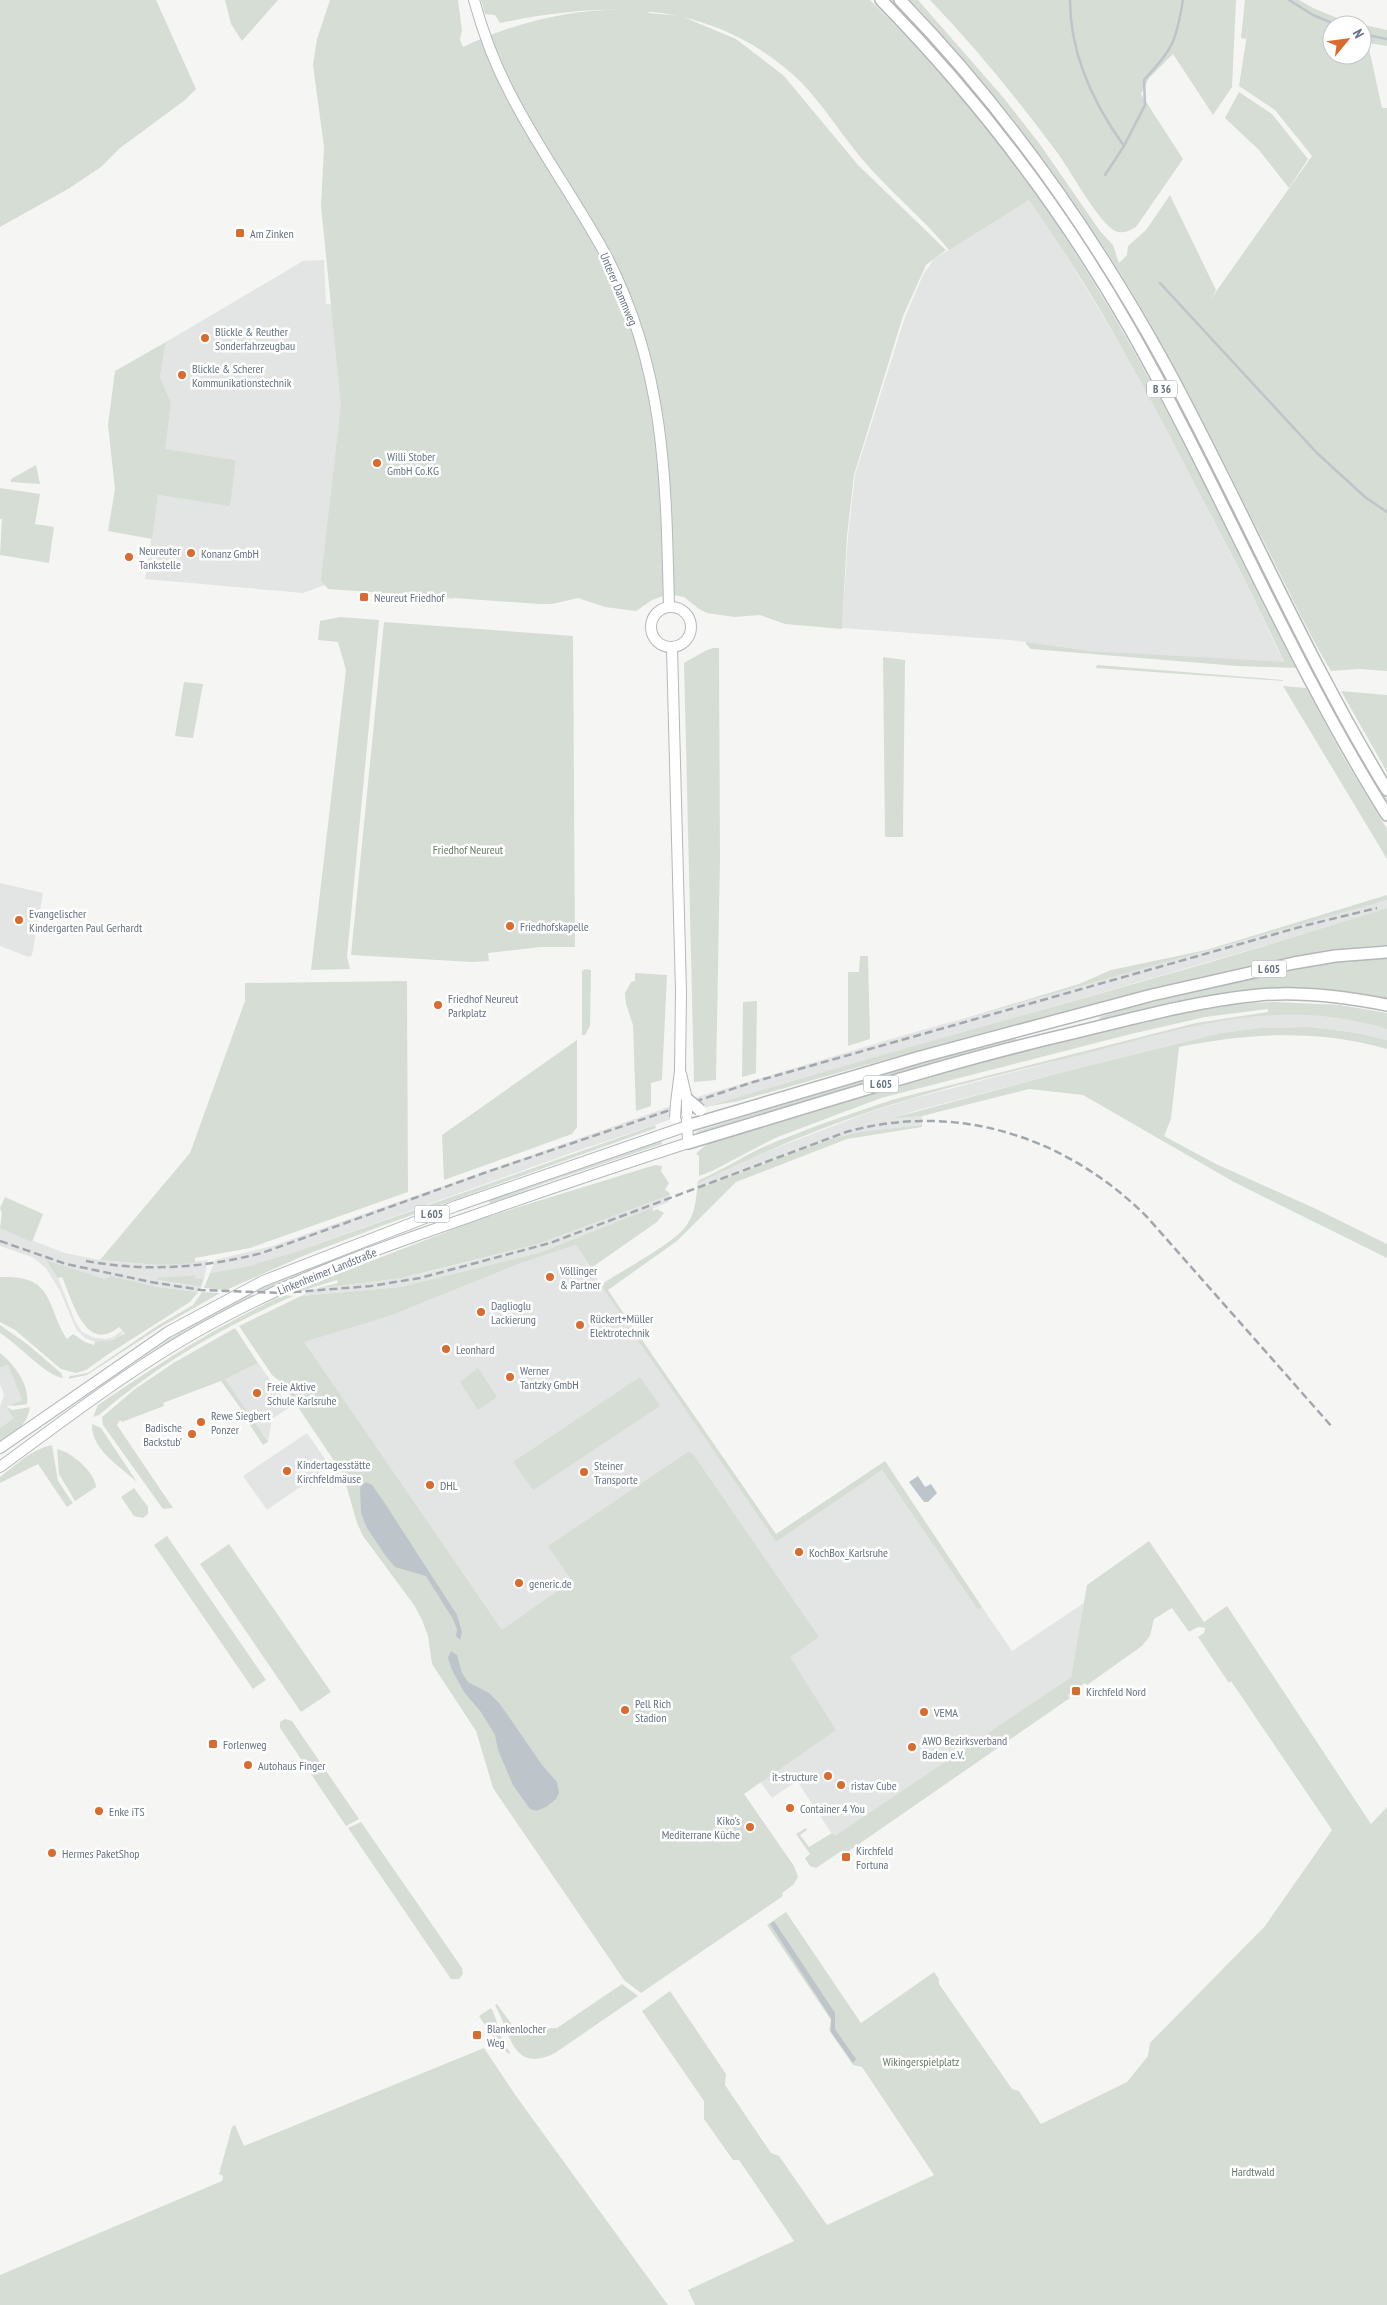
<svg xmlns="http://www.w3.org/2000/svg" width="1387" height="2305" viewBox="0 0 1387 2305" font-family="'PT Sans Narrow',sans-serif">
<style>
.built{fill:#e3e5e4;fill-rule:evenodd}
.green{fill:#d6ddd4}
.water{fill:#bdc5ca}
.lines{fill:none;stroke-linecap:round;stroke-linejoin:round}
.stream{stroke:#bdc5ca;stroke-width:2.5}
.major-casing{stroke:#b4b8bc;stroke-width:12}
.highway-casing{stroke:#b4b7ba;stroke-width:14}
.major{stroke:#fff;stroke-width:10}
.highway{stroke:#fff;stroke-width:11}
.rail{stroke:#a2a7ad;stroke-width:2.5;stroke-dasharray:8 4;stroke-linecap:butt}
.major-bridge-casing{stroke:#b4b8bc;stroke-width:12;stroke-linecap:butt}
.highway-bridge-casing{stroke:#b4b7ba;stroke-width:14;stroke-linecap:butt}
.major-bridge{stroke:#fff;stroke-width:10}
.highway-bridge{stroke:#fff;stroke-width:11}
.poi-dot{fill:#da6b2e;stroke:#fff;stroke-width:2}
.labels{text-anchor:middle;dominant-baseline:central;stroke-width:5;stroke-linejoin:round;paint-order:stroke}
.shield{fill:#fff;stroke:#949da8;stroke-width:1}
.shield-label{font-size:11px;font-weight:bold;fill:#667382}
.poi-label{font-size:12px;fill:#667382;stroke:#fff;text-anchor:start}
.street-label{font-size:12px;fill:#667382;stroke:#fff}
.park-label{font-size:12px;fill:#677a65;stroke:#fff}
</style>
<rect width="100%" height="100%" fill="#f5f6f3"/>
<!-- built -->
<g class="built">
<path d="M1029,200L1050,229L1143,382L1258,607L1284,663L1091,651L1010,640L842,628L848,536L855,475L905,317L923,275L934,259Z"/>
<path d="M324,260L326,304L481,301L453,599L325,585L303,593L145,579L158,495L229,505L236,460L164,449L171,403L160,377L166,342L303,261Z"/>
<path d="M0,883L43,893L32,955L29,957L0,946Z"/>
<path d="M1387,900V908L1332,926L711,1106L577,1151L298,1251L245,1267L210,1273L215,1260L272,1246L694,1098L901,1036Z"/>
<path d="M1295,1013L1350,1018L1368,1023L1387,1029V1040L1357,1033L1312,1027L1260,1028L1221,1033L1071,1070L915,1111L890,1119L922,1116V1125L859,1132L831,1139L697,1189V1184L747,1159L867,1113L911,1099L1200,1023L1259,1015Z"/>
<path d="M670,1195L669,1202L539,1253L400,1287L301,1296L314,1289L402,1278L428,1272L538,1244Z"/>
<path d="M0,1228L65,1253L100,1260L157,1265L208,1260L204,1278L196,1279L195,1275L158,1279L160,1281L201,1287L198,1292L157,1287L113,1277L131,1297L134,1305L133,1321L119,1337L107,1342H95L85,1338L76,1329L60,1291L46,1268L32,1257L0,1246ZM45,1261L105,1279L120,1289L129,1305L128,1321L123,1330L113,1337L105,1339L95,1338L82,1332L75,1321L58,1278Z"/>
<path d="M576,1245L602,1287L622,1316L626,1317L631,1324L630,1329L776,1542L882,1470L978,1610L982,1607L1012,1651L1084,1603L1071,1677L834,1837L797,1781L772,1798L760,1782L502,1630L303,1342L390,1316L521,1263Z"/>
<path d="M258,1363L290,1407L272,1419L268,1442L224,1379Z"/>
<path d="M8,1365L22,1400L7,1407L14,1418L0,1428V1407L4,1395L0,1384V1368Z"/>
<path d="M307,1433L330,1466L267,1510L243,1476Z"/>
</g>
<!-- green -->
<g class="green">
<path d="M0,0H156L196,89L185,100L120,148L101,167L68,189L0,227Z"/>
<path d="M225,0H278L242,41L231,24Z"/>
<path d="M330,0H458L462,30L460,40L463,47C519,20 585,5 648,11L649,13L681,16L736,39L784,76L858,165L946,250L926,265L903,316L854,475L847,536L842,629L785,624L760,615L734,617L707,613L699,609L684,597L669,594L652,600L636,611L605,607L578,598L552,604H540L328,589L321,580L341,405L321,206L324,147L313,65L317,39Z"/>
<path d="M481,0H870C946,75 1015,158 1072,248C1158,381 1224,527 1296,668L1237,666L1031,649L1026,644V642L1091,651L1284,662C1258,604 1228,548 1199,492C1148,392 1094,292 1029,200L949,250C922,217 889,191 862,159C841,134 824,106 801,82C715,0 613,0 500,23L495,15L485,14Z"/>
<path d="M888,0H893L960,73L1033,164L1098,260L1164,374L1360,753L1387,799V806L1304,657L1151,355L993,118L950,66Z"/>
<path d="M910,0H918L1002,96L1039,143L1100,231L1113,245L1119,263L1127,255L1128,246L1146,230L1170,195L1216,290L1210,300L1312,156L1275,110L1239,86L1250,15L1246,39L1241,38L1245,0H1299L1313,8L1342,20L1387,30V46L1362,42V25H1332V36H1330L1332,37V55H1362V43L1368,44L1382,108H1387V671L1358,669L1331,671C1308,633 1290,593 1270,554C1235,485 1201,416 1164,348C1094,221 1010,105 910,0Z"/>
<path d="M930,0H1236L1232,87L1213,115L1173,54L1149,78L1141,94L1183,159L1136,227C1128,232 1120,235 1112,229C1096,217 1072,174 1059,155C1019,101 977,49 930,0Z"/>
<path d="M1239,92L1272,114L1308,159L1289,188L1259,150L1225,118Z"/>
<path d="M166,342L160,377L171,403L165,449L236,460L230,506L158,495L152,539L108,531L115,489L108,425L115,371Z"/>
<path d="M36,465L40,484L11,482V479Z"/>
<path d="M0,488L40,494L35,524L54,527L49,563L0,555L2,519H0Z"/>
<path d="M340,617L379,620L347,957L350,969L311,970L346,670L338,642L318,640L320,621Z"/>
<path d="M384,622L573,636L575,947H541L488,953L489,961L472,962L351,955Z"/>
<path d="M713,648H719L720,858L716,1080L694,1082L684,663L705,651Z"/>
<path d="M883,657L905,660L903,837H885Z"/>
<path d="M1097,665L1283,680V681L1096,668Z"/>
<path d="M184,682L203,684L193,738L175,736Z"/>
<path d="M1283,686L1306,688L1345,760L1387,829V859Z"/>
<path d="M1341,691L1387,695V772Z"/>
<path d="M1387,895V900L1349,911L966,1018L1079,984L1111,970L1206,950Z"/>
<path d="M1387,908V945C1310,949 1235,970 1160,988C1019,1022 879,1061 739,1101L710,1106C934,1037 1163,980 1387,908Z"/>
<path d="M860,956H868L870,1039L848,1046V972H859Z"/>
<path d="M1387,957V1001L1229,993L1189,1000L1100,1020L1099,1017L1131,1007L1325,962Z"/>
<path d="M585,969L591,970L590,1026L585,1035H582V971Z"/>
<path d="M635,973L667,975L662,1080L651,1083V1106L636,1111L633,1025L626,1004L625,993L631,982L635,981Z"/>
<path d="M407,981L408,1192L250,1248L195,1258V1263L157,1265L100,1260L190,1153L245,1001V983Z"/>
<path d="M757,1001L756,1073L742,1077L743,1002Z"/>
<path d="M1275,1002L1340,1005L1387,1013V1029C1274,994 1181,1030 1072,1057C1011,1072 949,1086 890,1105C824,1126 759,1153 697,1184L699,1180C721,1171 740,1158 761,1148C805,1129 850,1114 895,1099L1196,1023L1268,1012V1009L1205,1017L1131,1034L881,1098L775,1138L712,1171L699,1176V1156L696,1154C714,1131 803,1114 833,1105C955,1071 1076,1034 1200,1010C1225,1005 1249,1003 1275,1002Z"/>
<path d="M1312,1027L1357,1033L1387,1040V1049C1319,1029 1248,1033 1179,1047L1171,1119L1164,1136L1216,1164L1314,1208L1387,1244V1258L1234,1182L1083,1095L1029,1089L922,1116L889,1119L1071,1070L1221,1033L1260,1028Z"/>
<path d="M1016,1037V1041L703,1133L695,1132L853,1081Z"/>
<path d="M577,1040V1127L572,1134L444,1180L442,1135Z"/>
<path d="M655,1125L656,1128L384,1225L303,1256L226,1290L204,1288L210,1273L245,1267L298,1251Z"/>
<path d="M922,1125V1127L847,1139L736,1182L677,1241L608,1290L626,1317L622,1316L602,1287L605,1282C624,1270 675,1242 686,1226C694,1215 696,1203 697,1189L831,1139L859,1132Z"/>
<path d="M661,1140L662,1144L542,1184L487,1205L490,1203L489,1199Z"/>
<path d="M655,1165L662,1166L661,1171L669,1183L665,1190L669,1192L670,1195L538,1244L402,1278L314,1289L338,1283L337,1280L301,1291L296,1290L480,1219Z"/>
<path d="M5,1197L43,1214L32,1242L0,1228L2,1213L0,1208Z"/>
<path d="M652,1208L653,1211L657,1209L664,1213L657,1222L591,1268L576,1245L521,1263L390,1316L304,1342L502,1630L572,1581L548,1546L688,1452L693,1454L819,1637L790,1657L836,1730L744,1794L794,1866L798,1877L793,1885L782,1893L783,1896L641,1993L624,1980L493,1788L476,1731L432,1664L428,1636L422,1620L414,1605L363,1536L357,1523L343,1474L281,1382L272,1375L239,1326L301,1296L400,1287L539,1253Z"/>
<path d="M338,1255L340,1259L261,1292L253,1291Z"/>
<path d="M45,1260L105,1279L111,1276L157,1287L198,1292L190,1302L107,1355L86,1370L76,1373L61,1369L15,1330L0,1322V1277C55,1275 45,1304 67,1339L73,1334L85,1342L94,1345L95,1342L113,1340L125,1333L119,1327C85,1355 72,1299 62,1277L58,1278Z"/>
<path d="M195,1275L196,1279L204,1278L201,1287L157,1280L158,1278Z"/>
<path d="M202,1292L220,1293L159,1328L87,1375L68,1379L70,1376L88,1373L157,1326L193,1305Z"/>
<path d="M245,1294L254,1295L191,1329L80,1404L79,1402L197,1320Z"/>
<path d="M284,1295L293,1296C223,1327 157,1365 99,1415L93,1417L98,1405C158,1364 218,1325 284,1295Z"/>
<path d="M631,1324L776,1534L885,1461L982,1607L978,1610L882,1470L776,1542L630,1329Z"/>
<path d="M0,1325L27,1344L61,1373L63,1378C46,1376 17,1343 0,1333Z"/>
<path d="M235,1328L258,1363L225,1379L268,1442L263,1445L244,1416L239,1419L235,1414L241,1409L221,1381L163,1403L164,1406L122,1422L120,1420L117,1425L173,1508L163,1509L103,1425L102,1417L135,1389L175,1362Z"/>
<path d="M0,1353C14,1364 30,1385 27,1404L15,1406L10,1405L22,1400L8,1365L0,1368Z"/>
<path d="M478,1368L497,1397L478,1410L460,1382Z"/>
<path d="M640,1377L660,1406L533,1490L513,1462Z"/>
<path d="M6,1407L13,1410L30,1407C27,1426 15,1432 0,1443V1428L14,1418Z"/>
<path d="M92,1424L101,1428L137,1482C120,1466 91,1450 92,1424Z"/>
<path d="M52,1445L58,1481L73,1503L67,1507L38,1464L0,1483V1477C16,1465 32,1449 52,1445Z"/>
<path d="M57,1449C71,1452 95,1472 96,1487L75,1501L59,1474Z"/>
<path d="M134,1488L148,1507V1514L143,1518L134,1516L121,1497Z"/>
<path d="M167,1536L266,1680L253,1689L154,1545Z"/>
<path d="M1149,1541L1204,1622L1227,1606L1371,1824L1387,1807V2305H695L688,2290L794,2241L739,2160H733L704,2119V2101L642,2011L670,1991L726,2074L725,2085L771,2153L779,2156L827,2225L934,2175L862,2067L853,2065L829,2030L831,2020L767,1925L786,1912L861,2023L934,1972L939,1979V1984L1012,2089L1019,2091L1041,2124L1127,2082L1148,2056L1150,2043L1265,1926L1332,1830L1231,1681L1229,1683L1198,1637L1204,1633L1205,1628L1198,1627L1189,1632L1172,1608L1154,1619L1150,1636L1142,1646L1087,1685L1085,1683L1068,1695L1070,1698L846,1853L843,1850L816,1868L810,1866L805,1858L810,1854L796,1834L806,1828L807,1830L800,1835L809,1847L832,1833L835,1836L1071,1677L1087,1585Z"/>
<path d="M229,1544L331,1692L301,1712L200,1564Z"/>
<path d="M285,1719L292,1721L359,1819L346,1826L280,1728V1722Z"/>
<path d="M361,1822L462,1968L463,1974L459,1979H451L348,1828Z"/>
<path d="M622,1984L638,1996L555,2053C511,2075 510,2030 495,2005L497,2004L513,2026L518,2029L557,2028Z"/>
<path d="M491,2008C499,2022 499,2040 510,2052L509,2054L498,2045L479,2016Z"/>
<path d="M484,2048L516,2096L668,2305H0V2275L222,2181L223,2176L219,2174L232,2127L235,2125L244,2146Z"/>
</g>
<!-- water -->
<g class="water">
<path d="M918,1476L925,1487L931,1484L937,1493L928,1502H924L909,1482Z"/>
<path d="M366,1482L372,1485L384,1502L457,1615L462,1632L460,1640L456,1636L457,1629L453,1619L426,1576L395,1567L385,1555L367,1528L361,1513L360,1487Z"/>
<path d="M451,1651L457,1655L462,1673L468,1682L489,1693L500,1704L542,1765L557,1782L559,1793L556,1799L546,1807L536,1811L530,1809L513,1785L498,1750L495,1735L481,1712L464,1692L452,1670L448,1658Z"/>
<path d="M774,1921L835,2013V2029L856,2059L853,2063L831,2032V2018L770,1924Z"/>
</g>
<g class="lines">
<!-- stream -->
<g class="stream">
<path d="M1070,0C1070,53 1093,103 1124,146"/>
<path d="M1289,0L1313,15L1337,25"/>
<path d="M1362,34L1387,39"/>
<path d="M1105,175L1124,146L1145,105L1144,80C1173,49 1176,42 1183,0"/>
<path d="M1160,283L1317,453L1365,497L1387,512"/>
</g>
<defs>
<g id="major">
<path d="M474,0C483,33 495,65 511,95C540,152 579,204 609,261C666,374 666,484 669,607"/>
<circle cx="671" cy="627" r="20"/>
<path d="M672,648L681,992L680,1071L676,1103"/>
<path d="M681,1074L687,1099"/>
<path d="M0,1448L168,1332L263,1281L456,1206L687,1126"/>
<path d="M0,1467C71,1415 142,1360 220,1319C296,1278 377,1249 458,1221C534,1194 611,1168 688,1143L687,1120"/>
</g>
<g id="highway">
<path d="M881,0C977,98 1061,208 1129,327C1220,487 1289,659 1387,815"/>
<path d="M900,0C1006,109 1093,233 1166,366C1242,506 1304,654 1387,790"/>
<path d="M687,1126L920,1057L1152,995L1294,963L1335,956L1387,952"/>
<path d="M688,1143C816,1105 943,1063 1073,1033C1135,1018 1196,1001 1259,995C1301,991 1346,997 1387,1005"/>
</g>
</defs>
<!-- major casing -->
<use href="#major" class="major-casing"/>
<!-- highway casing -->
<use href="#highway" class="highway-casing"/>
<!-- major -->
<use href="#major" class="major"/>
<!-- highway -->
<use href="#highway" class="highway"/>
<!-- rail -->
<g class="rail">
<path d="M0,1241L66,1264L151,1282L201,1290L282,1293L371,1286L420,1278L550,1243L846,1132C957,1101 1067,1137 1147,1217L1333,1428"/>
<path d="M86,1261C146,1272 203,1268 262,1253L484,1173L750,1083L1307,925L1377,908"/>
</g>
<defs>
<g id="major-bridge">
<path d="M687,1114V1099"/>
<path d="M675,1118L676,1103"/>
</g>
<path id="highway-bridge" d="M687,1099L700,1110"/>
</defs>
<!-- major-bridge casing -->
<use href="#major-bridge" class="major-bridge-casing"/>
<!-- highway-bridge casing -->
<use href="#highway-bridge" class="highway-bridge-casing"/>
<!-- major-bridge -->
<use href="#major-bridge" class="major-bridge"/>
<!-- highway-bridge -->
<use href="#highway-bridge" class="highway-bridge"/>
</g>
<!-- markers -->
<g class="poi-dot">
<rect x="235" y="228" width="10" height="10" rx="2.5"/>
<circle cx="205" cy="338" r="5"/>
<circle cx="182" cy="375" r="5"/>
<circle cx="377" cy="463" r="5"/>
<circle cx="191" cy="553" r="5"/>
<circle cx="129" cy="557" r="5"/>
<rect x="359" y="592" width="10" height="10" rx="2.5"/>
<circle cx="19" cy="920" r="5"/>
<circle cx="510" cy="926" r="5"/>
<circle cx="438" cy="1005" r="5"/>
<circle cx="550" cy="1277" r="5"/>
<circle cx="481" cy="1312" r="5"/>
<circle cx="580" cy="1325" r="5"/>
<circle cx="446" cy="1349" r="5"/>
<circle cx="510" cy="1377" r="5"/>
<circle cx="257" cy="1393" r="5"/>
<circle cx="201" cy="1422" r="5"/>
<circle cx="192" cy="1434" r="5"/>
<circle cx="287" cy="1471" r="5"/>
<circle cx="584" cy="1472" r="5"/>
<circle cx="430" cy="1485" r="5"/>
<circle cx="799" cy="1552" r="5"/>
<circle cx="519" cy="1583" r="5"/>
<rect x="1071" y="1686" width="10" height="10" rx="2.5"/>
<circle cx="625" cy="1710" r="5"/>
<circle cx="924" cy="1712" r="5"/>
<rect x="208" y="1739" width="10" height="10" rx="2.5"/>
<circle cx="912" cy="1747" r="5"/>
<circle cx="248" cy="1765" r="5"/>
<circle cx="828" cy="1776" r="5"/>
<circle cx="841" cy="1785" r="5"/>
<circle cx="790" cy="1808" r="5"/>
<circle cx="99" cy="1811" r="5"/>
<circle cx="750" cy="1827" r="5"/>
<circle cx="52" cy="1853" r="5"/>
<rect x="841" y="1852" width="10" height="10" rx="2.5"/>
<rect x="472" y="2030" width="10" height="10" rx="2.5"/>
</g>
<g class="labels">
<!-- shield labels -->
<g class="shield">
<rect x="1147" y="380.5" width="30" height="17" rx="4"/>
<rect x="1251.5" y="960.5" width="35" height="17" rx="4"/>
<rect x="863.5" y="1075.5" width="35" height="17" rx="4"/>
<rect x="414.5" y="1205.5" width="35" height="17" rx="4"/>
</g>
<g class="shield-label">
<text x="1162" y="389">B 36</text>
<text x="1269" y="969">L 605</text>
<text x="881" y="1084">L 605</text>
<text x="432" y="1214">L 605</text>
</g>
<!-- poi labels -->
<g class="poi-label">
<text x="250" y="233">Am Zinken</text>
<text x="215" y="331">Blickle &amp; Reuther<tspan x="215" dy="14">Sonderfahrzeugbau</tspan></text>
<text x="192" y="368">Blickle &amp; Scherer<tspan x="192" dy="14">Kommunikationstechnik</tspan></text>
<text x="387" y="456">Willi Stober<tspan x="387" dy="14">GmbH Co.KG</tspan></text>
<text x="139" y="550">Neureuter<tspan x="139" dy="14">Tankstelle</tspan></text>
<text x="201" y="553">Konanz GmbH</text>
<text x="374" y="597">Neureut Friedhof</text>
<text x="29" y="913">Evangelischer<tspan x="29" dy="14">Kindergarten Paul Gerhardt</tspan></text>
<text x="520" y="926">Friedhofskapelle</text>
<text x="448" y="998">Friedhof Neureut<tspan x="448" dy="14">Parkplatz</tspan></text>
<text x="560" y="1270">Völlinger<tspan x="560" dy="14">&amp; Partner</tspan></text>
<text x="491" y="1305">Daglioglu<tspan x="491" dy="14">Lackierung</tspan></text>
<text x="590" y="1318">Rückert+Müller<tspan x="590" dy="14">Elektrotechnik</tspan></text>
<text x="456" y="1349">Leonhard</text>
<text x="520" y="1370">Werner<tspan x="520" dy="14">Tantzky GmbH</tspan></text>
<text x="267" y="1386">Freie Aktive<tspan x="267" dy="14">Schule Karlsruhe</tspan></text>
<text x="211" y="1415">Rewe Siegbert<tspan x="211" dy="14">Ponzer</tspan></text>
<text x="182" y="1427" text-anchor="end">Badische<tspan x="182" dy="14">Backstub'</tspan></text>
<text x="297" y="1464">Kindertagesstätte<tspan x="297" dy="14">Kirchfeldmäuse</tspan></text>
<text x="594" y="1465">Steiner<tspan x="594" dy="14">Transporte</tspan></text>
<text x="440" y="1485">DHL</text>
<text x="809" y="1552">KochBox_Karlsruhe</text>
<text x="529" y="1583">generic.de</text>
<text x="1086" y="1691">Kirchfeld Nord</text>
<text x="635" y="1703">Pell Rich<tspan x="635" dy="14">Stadion</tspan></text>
<text x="934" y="1712">VEMA</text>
<text x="922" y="1740">AWO Bezirksverband<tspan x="922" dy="14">Baden e.V.</tspan></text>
<text x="223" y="1744">Forlenweg</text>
<text x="258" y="1765">Autohaus Finger</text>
<text x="818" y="1776" text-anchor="end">it-structure</text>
<text x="851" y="1785">ristav Cube</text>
<text x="800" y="1808">Container 4 You</text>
<text x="109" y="1811">Enke iTS</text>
<text x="740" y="1820" text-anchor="end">Kiko's<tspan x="740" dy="14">Mediterrane Küche</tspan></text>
<text x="856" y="1850">Kirchfeld<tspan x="856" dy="14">Fortuna</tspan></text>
<text x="62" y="1853">Hermes PaketShop</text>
<text x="487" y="2028">Blankenlocher<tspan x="487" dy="14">Weg</tspan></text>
</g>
<!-- street labels -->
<g class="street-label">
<text transform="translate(619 289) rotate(67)">Unterer Dammweg</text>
<text transform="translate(327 1271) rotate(-22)">Linkenheimer Landstraße</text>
</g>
<!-- park labels -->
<g class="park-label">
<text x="468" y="849">Friedhof Neureut</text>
<text x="921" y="2061">Wikingerspielplatz</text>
<text x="1253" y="2171">Hardtwald</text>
</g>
</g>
<!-- north arrow -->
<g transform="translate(1347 40) rotate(61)"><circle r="24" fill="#ffffff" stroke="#c2c7cd"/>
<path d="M0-4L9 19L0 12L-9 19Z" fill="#da6b2e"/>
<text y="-8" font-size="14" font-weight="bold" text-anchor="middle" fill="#667382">N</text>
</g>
</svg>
